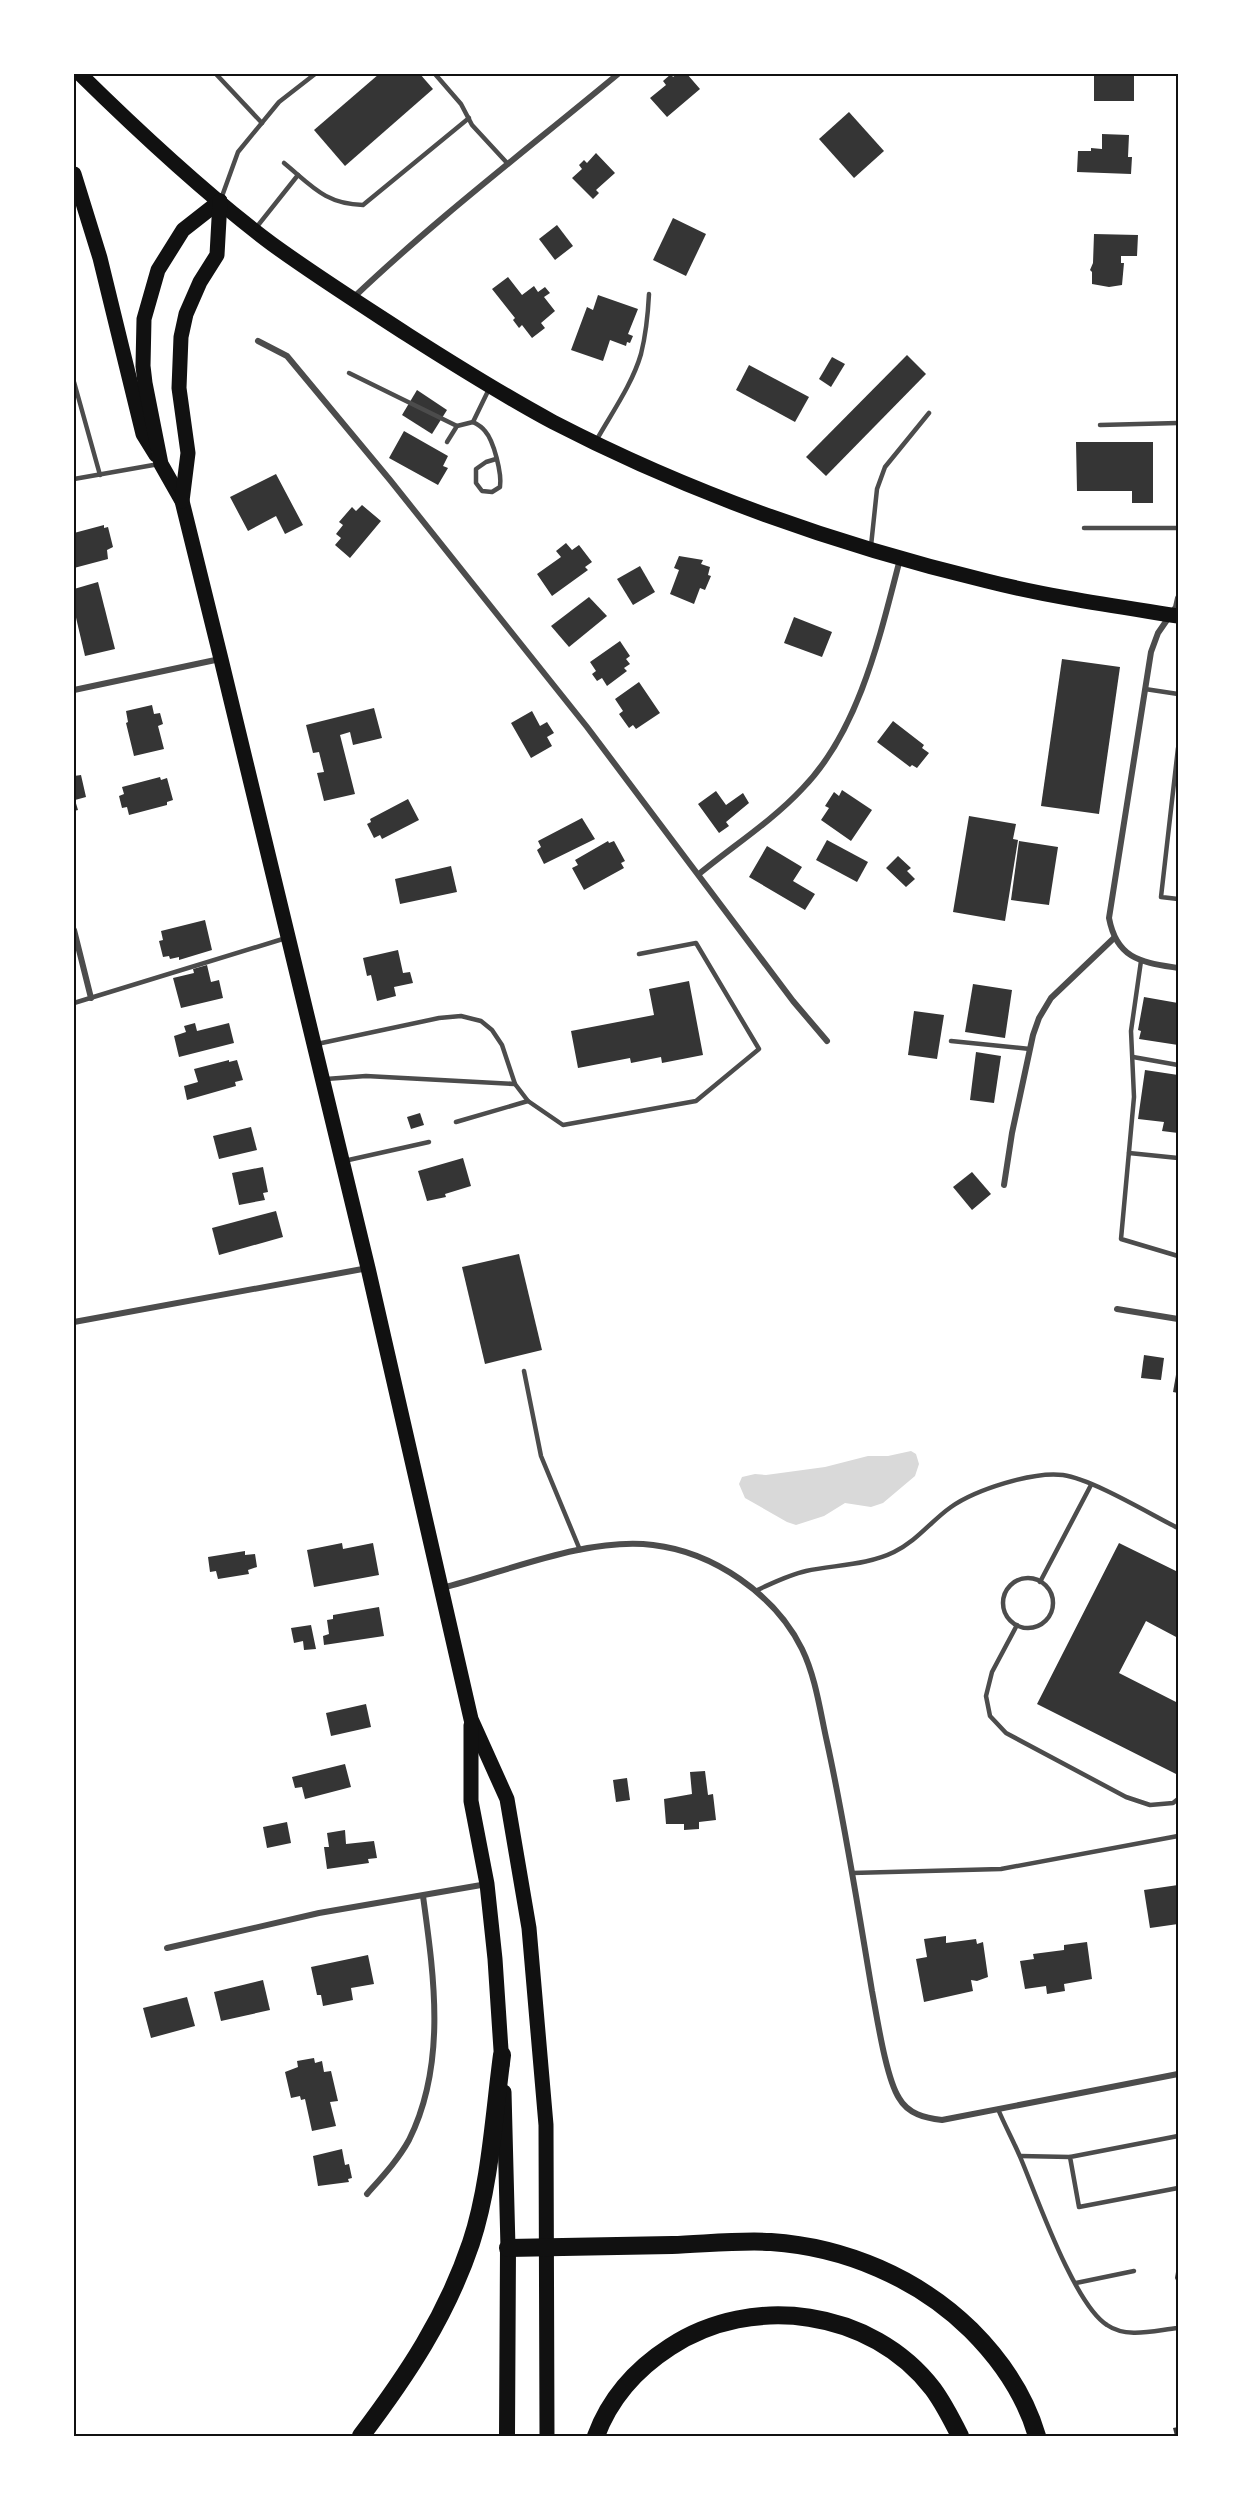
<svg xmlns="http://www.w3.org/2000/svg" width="1252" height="2510" viewBox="0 0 1252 2510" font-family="'Open Sans',sans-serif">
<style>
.water{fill:#d9d9d9}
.building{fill:#353535}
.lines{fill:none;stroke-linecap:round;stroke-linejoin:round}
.service{stroke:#4c4c4c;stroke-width:4.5}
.minor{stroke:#4c4c4c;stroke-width:6}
.primary{stroke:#111;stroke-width:15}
.trunk{stroke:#111;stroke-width:16}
.motorway{stroke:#111;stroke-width:18}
.neatline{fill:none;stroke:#111;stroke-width:2}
</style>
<rect width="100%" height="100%" fill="#fff"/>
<!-- water -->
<path class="water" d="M911,1451L916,1454L919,1464L915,1476L883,1503L871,1507L845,1503L824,1516L796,1525L787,1522L745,1498L739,1484L742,1477L755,1474L766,1475L825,1467L868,1456H888Z"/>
<!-- building -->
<g class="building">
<path d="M379,74H420L433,89L345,166L314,130Z"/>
<path d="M671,74L673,77L677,74H687L700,89L667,117L650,98L666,85L663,81Z"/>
<rect x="1094" y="74" width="40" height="27"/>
<path d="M849,112L884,151L854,178L819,139Z"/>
<path d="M1102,134L1129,135L1128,157H1132L1131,174L1077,172L1078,151H1091V148L1102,149Z"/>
<path d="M596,153L615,173L596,190L599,193L593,199L572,178L582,169L579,165L584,160L587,163Z"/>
<path d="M673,218L706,234L686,276L653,260Z"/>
<path d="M557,225L573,246L555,260L539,239Z"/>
<path d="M1094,234L1138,235L1137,256H1121V263H1124L1122,285L1109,287L1092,284V272L1090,270L1093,263Z"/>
<path d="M508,277L522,295L534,286L538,292L545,287L550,293L544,297L555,311L541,323L545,328L532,338L522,325L519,328L513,320L515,318L492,289Z"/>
<path d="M598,295L638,309L628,334L633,336L630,343L627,342L626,346L610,340L603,361L571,350L587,307L593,310Z"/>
<path d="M907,355L926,374L826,476L806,457Z"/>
<path d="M832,357L845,364L831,387L819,379Z"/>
<path d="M749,365L809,397L795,422L736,390Z"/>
<path d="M417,390L447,410L432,434L402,415Z"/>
<path d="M404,431L448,456L443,466L448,468L438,485L389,458Z"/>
<path d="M1076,442H1153V503H1132V491H1077Z"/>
<path d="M276,474L303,525L285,534L276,516L248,531L230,497Z"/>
<path d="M362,505L381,521L350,558L335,545L341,538L336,534L343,525L339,522L352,507L356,511Z"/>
<path d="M104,525V528L108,527L113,547L107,550L108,559L74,568V533Z"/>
<path d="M566,543L572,550L579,545L592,562L585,567L588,570L552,596L537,574L561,557L556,551Z"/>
<path d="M679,556L703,560L701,564L710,567L708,575L711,576L705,590L700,588L694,604L670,594L679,570L674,568Z"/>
<path d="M640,566L655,592L633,605L617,579Z"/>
<path d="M98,582L115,649L85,656L74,609V589Z"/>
<path d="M589,597L607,616L569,647L551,626Z"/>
<path d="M794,617L832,632L822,657L784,643Z"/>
<path d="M620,641L630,656L626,659L630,664L624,668L627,671L607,686L602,678L597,681L592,674L596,671L590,662Z"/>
<path d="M1062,659L1120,667L1099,814L1041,806Z"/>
<path d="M639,682L660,713L636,729L633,725L629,728L619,714L623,711L615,699Z"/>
<path d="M152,705L154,714L160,713L163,724L158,726L164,749L134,756L126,723L128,722L126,711Z"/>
<path d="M374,708L382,738L353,745L350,732L340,735L355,794L324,801L317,773L324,772L319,752L313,753L306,725Z"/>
<path d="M532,711L540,726L547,722L554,733L547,737L552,746L531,758L511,723Z"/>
<path d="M893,721L924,745L922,748L929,753L917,768L912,765L910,767L877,742Z"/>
<path d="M81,775L86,797L75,800L78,810L74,811V776Z"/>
<path d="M160,777L161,780L167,778L173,800L167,802V805L129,815L127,807L122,808L119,796L124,794L122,787Z"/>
<path d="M842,790L872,810L851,841L821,820L829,808L825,806L834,792L839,796Z"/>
<path d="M716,791L726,805L743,793L749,803L726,822L729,826L719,833L698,804Z"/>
<path d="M408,799L419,820L382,839L380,835L374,838L367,824L371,822L370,819Z"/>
<path d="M969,816L1016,824L1013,839L1018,840L1005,921L953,912Z"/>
<path d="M582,818L595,839L544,864L537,850L541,847L538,841Z"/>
<path d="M827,840L868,862L857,882L816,860Z"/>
<path d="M608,841L609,843L614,841L625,861L621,863L624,868L584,890L572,868L578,865L575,860Z"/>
<path d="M1019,841L1058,847L1049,905L1011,900Z"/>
<path d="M767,846L802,867L793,881L815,894L805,910L749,877Z"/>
<path d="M898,856L911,868L907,871L915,879L906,887L886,868Z"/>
<path d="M451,866L457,892L400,904L395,879Z"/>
<path d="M205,920L212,950L179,960V957L170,959L169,956L163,957L159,941L163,940L161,931Z"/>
<path d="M398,950L403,973L410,972L413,983L394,987L396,996L377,1001L371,975L367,976L363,958Z"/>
<path d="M207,965L211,982L219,980L223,998L181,1008L173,978L194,973L193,969Z"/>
<path d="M689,981L703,1055L662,1063L661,1057L631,1063L630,1058L578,1068L571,1031L654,1015L649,989Z"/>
<path d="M973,984L1012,990L1005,1038L965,1032Z"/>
<path d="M1144,997L1178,1003V1045L1139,1039L1141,1031L1138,1030Z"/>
<path d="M914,1011L944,1015L937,1059L908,1055Z"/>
<path d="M195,1023L197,1031L229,1023L234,1043L179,1057L174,1036L186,1032L184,1026Z"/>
<path d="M976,1052L1001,1056L994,1103L970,1100Z"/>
<path d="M229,1060V1062L237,1060L243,1080L235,1082L236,1086L187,1100L184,1086L198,1082L194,1069Z"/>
<path d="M1145,1070L1178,1075V1133L1162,1131L1164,1122L1138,1119Z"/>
<path d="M420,1113L424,1125L411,1129L407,1117Z"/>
<path d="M251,1127L257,1150L219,1159L213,1136Z"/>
<path d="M463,1158L471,1186L445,1194L446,1197L427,1201L418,1171Z"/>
<path d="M263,1167L268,1192L263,1193L265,1200L239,1205L232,1173Z"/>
<path d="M972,1172L991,1194L972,1210L953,1187Z"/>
<path d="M276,1211L283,1237L219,1255L212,1228Z"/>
<path d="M519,1254L542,1350L485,1364L462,1267Z"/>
<path d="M1144,1355L1164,1358L1161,1380L1141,1378Z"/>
<path d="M1177,1369H1178V1393L1173,1392Z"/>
<path d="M342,1543L343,1549L373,1543L379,1575L314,1587L307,1550Z"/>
<path d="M1119,1543L1178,1572V1638L1146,1621L1119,1673L1178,1703V1775L1037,1704Z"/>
<path d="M245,1551V1555L255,1554L257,1567L248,1570L249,1574L218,1579L216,1571L210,1572L208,1557Z"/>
<path d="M379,1607L384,1636L324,1645L323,1636L329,1634L327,1620L333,1619V1615Z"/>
<path d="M311,1625L316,1649L304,1650L303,1641L294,1643L291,1628Z"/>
<path d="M366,1704L371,1727L331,1736L326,1713Z"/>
<path d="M345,1764L351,1787L305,1799L302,1787L295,1788L292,1777Z"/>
<path d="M705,1771L708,1795L713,1794L716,1820L699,1822V1829L684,1830V1824H666L664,1799L692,1794L690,1772Z"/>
<path d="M627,1778L630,1800L616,1802L613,1780Z"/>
<path d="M287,1822L291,1843L267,1848L263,1827Z"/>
<path d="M345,1830L346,1844L374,1841L377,1858L368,1859L369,1863L327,1869L324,1847H329L327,1833Z"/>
<path d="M1178,1885V1924L1150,1928L1144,1890Z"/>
<path d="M946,1936V1943L976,1939L977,1944L983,1942L988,1977L977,1981L971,1980L973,1991L924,2002L916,1959L927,1957L924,1939Z"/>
<path d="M1087,1942L1092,1979L1064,1984L1065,1991L1047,1994L1046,1986L1025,1989L1020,1961L1034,1959L1033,1954L1064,1950V1945Z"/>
<path d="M368,1955L374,1984L351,1988L353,2000L323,2006L321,1995H317L311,1967Z"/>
<path d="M263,1980L270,2010L221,2021L214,1992Z"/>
<path d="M187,1997L195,2026L151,2038L143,2008Z"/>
<path d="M314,2058L315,2063L322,2061L324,2072L331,2071L338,2101L330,2102L336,2126L312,2131L305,2099L301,2100L300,2096L291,2098L285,2072L298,2067L297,2061Z"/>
<path d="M342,2149L345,2165L349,2164L352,2178L348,2179L349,2182L318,2186L313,2156Z"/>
<path d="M1177,2266H1178V2285L1175,2278Z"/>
<path d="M1178,2427V2436H1175L1173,2428Z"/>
</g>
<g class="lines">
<!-- service -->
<g class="service">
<path d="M216,74L262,123"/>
<path d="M435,74L461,104L472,125L508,164"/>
<path d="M284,163C312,186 325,204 363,205L469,118"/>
<path d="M221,199L238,152L279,102L315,74"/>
<path d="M255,229L298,175"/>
<path d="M349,373L457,426"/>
<path d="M74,382L100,475"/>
<path d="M473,422C477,424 482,427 485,431C494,441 502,474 500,487L492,492L482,491L476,483V469L486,462L496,459"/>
<path d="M473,422L489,389"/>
<path d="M1100,425L1178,423"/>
<path d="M596,441C611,414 632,385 641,354C646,334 648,314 649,294"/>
<path d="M447,442L457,426L473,422"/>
<path d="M74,479L159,464"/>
<path d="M1084,528H1178"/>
<path d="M871,546L877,489L885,467L929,413"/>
<path d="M1145,689L1178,694"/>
<path d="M1178,748L1161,897L1178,899"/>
<path d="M1141,961L1131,1031L1134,1097L1121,1239L1178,1256"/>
<path d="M74,1003L286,938"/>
<path d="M951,1041L1030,1049"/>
<path d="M317,1044L439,1018L461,1016L481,1021L492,1030L502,1045L515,1084L528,1101"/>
<path d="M1133,1057L1178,1065"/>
<path d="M326,1079L366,1076L515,1084"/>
<path d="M456,1122L528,1101L563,1125L696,1101L759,1049L696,943L639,954"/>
<path d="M1129,1153L1178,1158"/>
<path d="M344,1161L429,1142"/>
<path d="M524,1371L541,1456L580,1550"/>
<circle cx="1028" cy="1603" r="25"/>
<path d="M1040,1582L1091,1485"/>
<path d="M755,1591C771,1584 788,1575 806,1571C834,1565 868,1565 894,1552C917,1541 931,1521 951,1507C975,1490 1033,1471 1063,1475C1092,1479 1150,1514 1178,1528"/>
<path d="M1017,1625L992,1672L986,1696L990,1716L1006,1733L1126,1797L1150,1805L1173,1803L1178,1799"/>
<path d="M852,1873L1001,1869L1178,1836"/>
<path d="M998,2109C1005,2126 1014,2142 1021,2159C1037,2197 1074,2304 1107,2325C1127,2339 1156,2330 1178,2328"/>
<path d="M1178,2136L1070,2157L1079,2207L1178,2188"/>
<path d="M1020,2156L1070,2157"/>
<path d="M1076,2283L1134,2271"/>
</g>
<!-- minor -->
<g class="minor">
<path d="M353,298C437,218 529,148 618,74"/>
<path d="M258,341L287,356L390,480L587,727L793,1001L827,1041"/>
<path d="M1178,598L1176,607L1158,633L1151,652L1109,918C1117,960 1142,962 1178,968"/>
<path d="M74,690L220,659"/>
<path d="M699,874C733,846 772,821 802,789C859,731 880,636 900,559"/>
<path d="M74,930L91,998"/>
<path d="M1004,1185L1012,1133L1033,1035L1039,1018L1051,998L1114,938"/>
<path d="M1117,1309L1178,1319"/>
<path d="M74,1322L368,1268"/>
<path d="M442,1588C506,1572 586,1537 653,1545C713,1552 775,1594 802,1649C816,1678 820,1711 827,1742C845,1824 858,1908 872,1991C877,2017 886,2078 899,2098C908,2114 925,2118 942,2120L1178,2074"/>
<path d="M167,1948L319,1913L487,1884"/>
<path d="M367,2194C382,2177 398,2160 409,2140C447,2064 434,1976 423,1896"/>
</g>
<!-- primary -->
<g class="primary">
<path d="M80,74C140,133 204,193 272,244C316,276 362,305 408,335C455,365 503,395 553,422C690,493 838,545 987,581C1050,597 1115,606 1178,616"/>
<path d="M74,174L100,258L143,434L156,455"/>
<path d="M220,201L183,230L158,270L144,319L143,366L145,383L161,464L182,501L221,659L368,1268L471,1719L507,1799L529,1928L546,2125L547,2436"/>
<path d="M182,501L188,453L179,388L181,337L186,314L200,282L217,255L220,201"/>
<path d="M471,1725V1801L487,1884L495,1959L502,2065"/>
<path d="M504,2092L508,2248"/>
</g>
<!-- trunk -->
<path class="trunk" d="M507,2436L508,2248"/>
<!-- motorway -->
<g class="motorway">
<path d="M508,2248C563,2247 617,2246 672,2245C704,2244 739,2240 771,2242C845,2247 918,2278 971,2330C1001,2360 1025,2395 1037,2436"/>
<path d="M361,2436C407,2375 446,2317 471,2243C490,2186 494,2115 502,2055"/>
<path d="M596,2436C610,2398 636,2369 670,2347C752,2293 872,2309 933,2389C944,2404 952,2420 960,2436"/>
</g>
</g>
<!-- border -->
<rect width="1252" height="2510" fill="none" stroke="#ffffff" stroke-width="150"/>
<rect x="75" y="75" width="1102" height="2360" class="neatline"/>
</svg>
